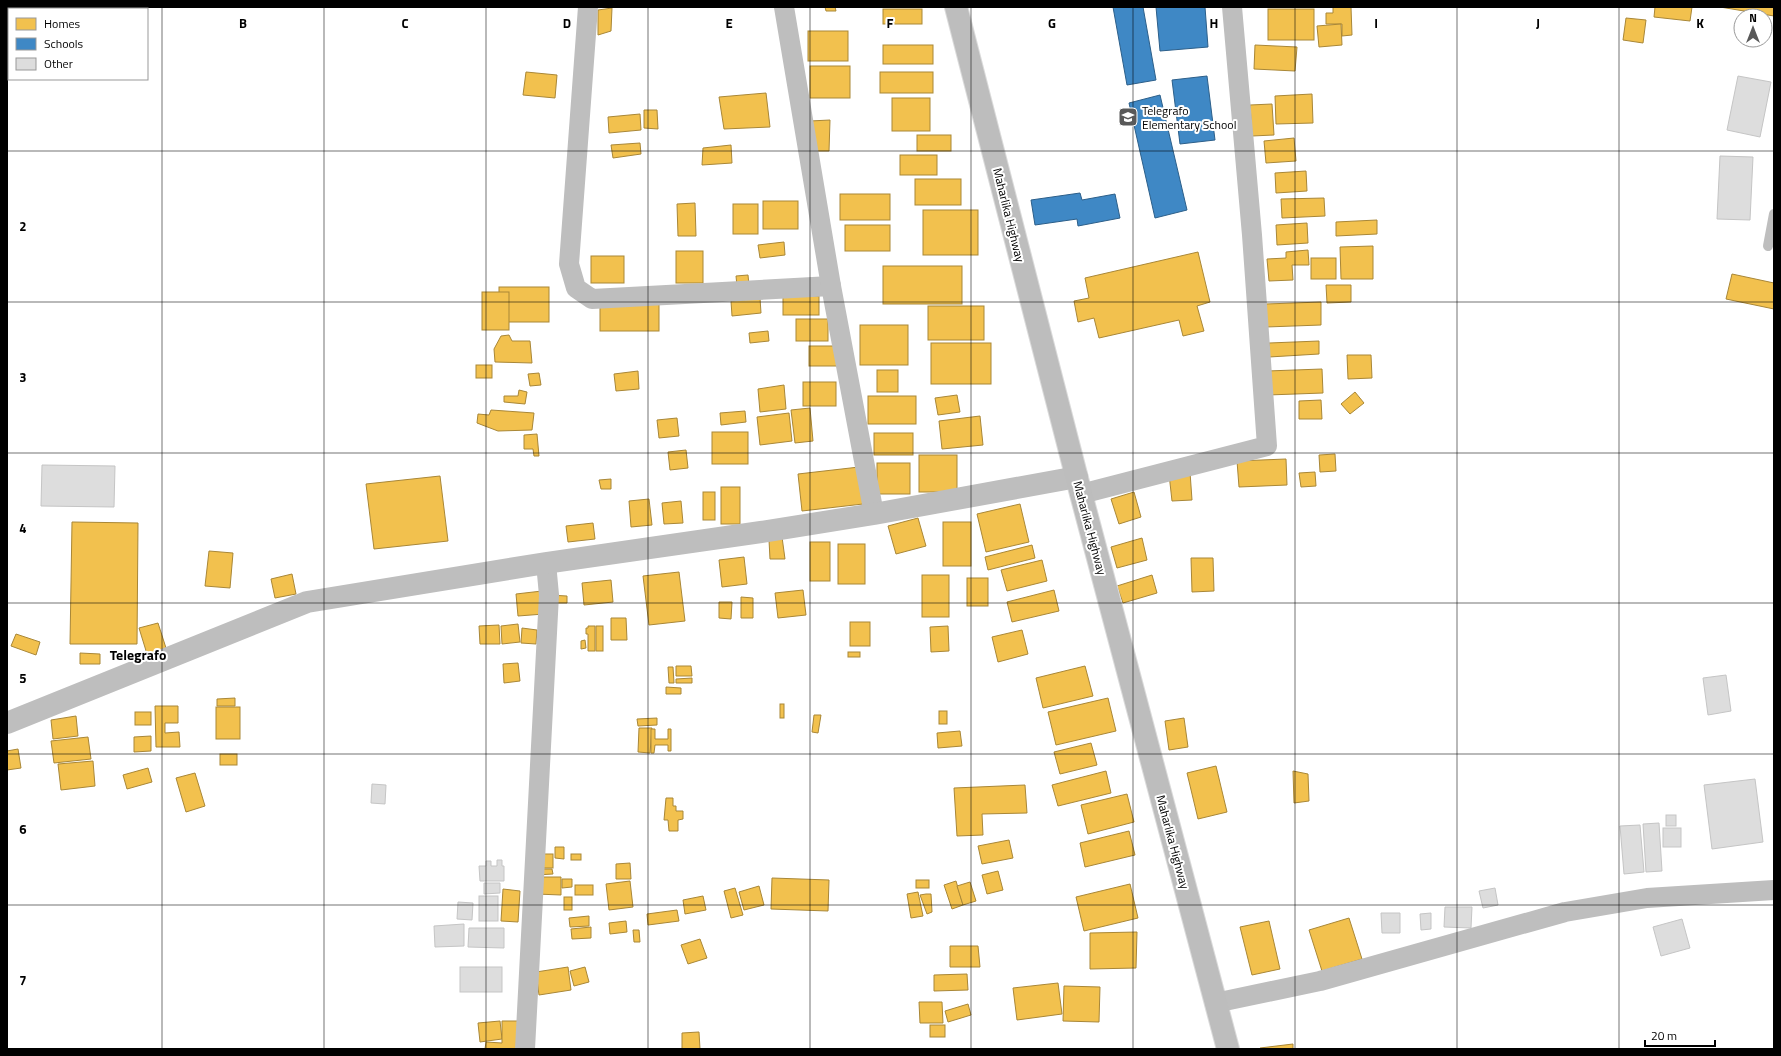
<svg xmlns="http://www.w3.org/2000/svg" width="1781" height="1056" viewBox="0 0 1781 1056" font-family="'Titillium Web',sans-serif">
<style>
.homes{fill:#f2c14e;stroke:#a98737}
.schools{fill:#3f88c5;stroke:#2c5f8a}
.building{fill:#ddd;stroke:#c5c5c5}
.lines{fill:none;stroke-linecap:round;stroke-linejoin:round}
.trunk-casing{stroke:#dbdbdb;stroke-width:24}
.service{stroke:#bebebe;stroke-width:10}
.minor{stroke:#bebebe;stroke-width:20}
.tertiary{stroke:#bebebe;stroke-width:22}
.trunk{stroke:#bdbdbd;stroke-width:22}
.grid{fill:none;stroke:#000;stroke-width:1;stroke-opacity:0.55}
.labels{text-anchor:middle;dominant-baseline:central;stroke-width:4;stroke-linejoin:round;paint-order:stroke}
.poi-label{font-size:12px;fill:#000;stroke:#fff;text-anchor:start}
.street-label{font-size:12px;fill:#000;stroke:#fff}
.quarter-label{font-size:14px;font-weight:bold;fill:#000;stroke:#fff}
.grid-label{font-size:13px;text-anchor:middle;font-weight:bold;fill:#000;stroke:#fff;stroke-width:4;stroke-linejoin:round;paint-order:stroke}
</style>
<rect width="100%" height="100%" fill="#fff"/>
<!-- homes -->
<g class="homes">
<path d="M825,7H835L836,11H826Z"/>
<path d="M1333,7H1351L1352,35L1342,36V24H1326V13H1333Z"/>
<path d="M1655,7H1692L1690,21L1654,17Z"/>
<path d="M1720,7H1774V16Z"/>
<path d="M612,8L611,31L598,35V10Z"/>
<rect x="883" y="9" width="39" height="15"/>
<rect x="1268" y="9" width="46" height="31"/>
<path d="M1626,18L1646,20L1643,43L1623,40Z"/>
<path d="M1341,24L1342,45L1319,47L1317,26Z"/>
<rect x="808" y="31" width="40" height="30"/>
<rect x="883" y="45" width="50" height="19"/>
<path d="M1255,45L1297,47L1295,71L1254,69Z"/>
<rect x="810" y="66" width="40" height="32"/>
<path d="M526,72L557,75L555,98L523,95Z"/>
<rect x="880" y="72" width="53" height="21"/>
<path d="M766,93L770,127L724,129L719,97Z"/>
<path d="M1312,94L1313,123L1276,124L1275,96Z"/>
<rect x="892" y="98" width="38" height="33"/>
<path d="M1272,104L1274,135L1252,136L1250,105Z"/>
<path d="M644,110H657L658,129L644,128Z"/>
<path d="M640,114L641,130L609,133L608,117Z"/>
<path d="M830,120L829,151H808L810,121Z"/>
<rect x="917" y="135" width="34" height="16"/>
<path d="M1294,138L1296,161L1266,163L1264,141Z"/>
<path d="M640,143L641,154L613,158L611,145Z"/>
<path d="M731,145L732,163L702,165L703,148Z"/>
<rect x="900" y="155" width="37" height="20"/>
<path d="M1306,171L1307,191L1276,193L1275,173Z"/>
<rect x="915" y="179" width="46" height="26"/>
<rect x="840" y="194" width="50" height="26"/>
<path d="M1324,198L1325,216L1282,218L1281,199Z"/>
<rect x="763" y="201" width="35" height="28"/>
<path d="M695,203L696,236H678L677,204Z"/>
<rect x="733" y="204" width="25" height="30"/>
<rect x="923" y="210" width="55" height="45"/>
<path d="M1377,220V234L1336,236V222Z"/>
<path d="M1307,223L1308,243L1277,245L1276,225Z"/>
<rect x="845" y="225" width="45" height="26"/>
<path d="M784,242L785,255L760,258L758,245Z"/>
<path d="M1373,246V279H1341L1340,247Z"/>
<path d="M1308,250L1309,265H1292L1293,280L1269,281L1267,259L1286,258V252Z"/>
<rect x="676" y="251" width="27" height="32"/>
<path d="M1198,252L1210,302L1197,306L1204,331L1183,336L1179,320L1099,338L1094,318L1078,322L1074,301L1089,298L1085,278Z"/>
<rect x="591" y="256" width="33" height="27"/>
<rect x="1311" y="258" width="25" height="21"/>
<rect x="883" y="266" width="79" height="38"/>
<path d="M1732,274L1774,283V309L1726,299Z"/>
<path d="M748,275L749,285L737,286L736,276Z"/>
<path d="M1326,285H1351V302L1327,303Z"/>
<rect x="499" y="287" width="50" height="35"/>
<rect x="482" y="292" width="27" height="38"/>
<rect x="783" y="296" width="36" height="19"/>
<path d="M760,298L761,313L732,316L731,301Z"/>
<path d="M1321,302V325L1266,327V304Z"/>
<rect x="600" y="304" width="59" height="27"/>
<rect x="928" y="306" width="56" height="34"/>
<rect x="796" y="319" width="32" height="22"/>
<rect x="860" y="325" width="48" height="40"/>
<path d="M768,331L769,341L750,343L749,333Z"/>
<path d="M509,335L512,341H530L532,363L495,362L494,349L501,336Z"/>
<path d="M1319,341V354L1269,357V343Z"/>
<rect x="931" y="343" width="60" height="41"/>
<rect x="809" y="346" width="29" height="20"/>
<path d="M1347,355H1371L1372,378L1348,379Z"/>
<rect x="476" y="365" width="16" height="13"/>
<path d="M1322,369L1323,393L1268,395L1267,371Z"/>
<rect x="877" y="370" width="21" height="22"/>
<path d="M638,371L639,389L616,391L614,374Z"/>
<path d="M539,373L541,385L530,386L528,374Z"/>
<rect x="803" y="382" width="33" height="24"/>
<path d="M784,385L786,409L760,412L758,389Z"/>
<path d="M519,390L527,392L525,404L504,402V396H518Z"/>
<path d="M1355,392L1364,403L1350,414L1341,404Z"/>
<path d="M957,395L960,412L938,415L935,398Z"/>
<rect x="868" y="396" width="48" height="28"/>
<path d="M1321,400L1322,419H1299V401Z"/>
<path d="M810,408L813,441L795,443L791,410Z"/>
<path d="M491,410L534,413L532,430L498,431L477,423L478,414L489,415Z"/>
<path d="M745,411L746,422L721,425L720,413Z"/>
<path d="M789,413L792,441L760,445L757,417Z"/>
<path d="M980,416L983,445L942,449L939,421Z"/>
<path d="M677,418L679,436L659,438L657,420Z"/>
<rect x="712" y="432" width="36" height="32"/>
<rect x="874" y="433" width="39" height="22"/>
<path d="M537,434L539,456H534L533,449H524V435Z"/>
<path d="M686,450L688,468L670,470L668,452Z"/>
<path d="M1335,454L1336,471L1320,472L1319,455Z"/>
<rect x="919" y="455" width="38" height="37"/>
<path d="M1286,459L1287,485L1239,487L1237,461Z"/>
<rect x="877" y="463" width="33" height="31"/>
<path d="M859,467L863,504L802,511L798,474Z"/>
<path d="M1190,472L1192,500L1172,501L1169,474Z"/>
<path d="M1315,472L1316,486L1301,487L1299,473Z"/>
<path d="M440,476L448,541L374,549L366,484Z"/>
<path d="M611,479V489H601L599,480Z"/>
<rect x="721" y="487" width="19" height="37"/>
<rect x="703" y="492" width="12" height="28"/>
<path d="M1134,492L1141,517L1119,524L1111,499Z"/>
<path d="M649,499L652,525L631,527L629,501Z"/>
<path d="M681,501L683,523L664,524L662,503Z"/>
<path d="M1020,504L1029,542L986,552L977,514Z"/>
<path d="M918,518L926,546L896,554L888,526Z"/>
<path d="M72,522L138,523L137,644H70Z"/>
<rect x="943" y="522" width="28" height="44"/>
<path d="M593,523L595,539L568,542L566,526Z"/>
<path d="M782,537L785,559H770L769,540Z"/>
<path d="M1142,538L1147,560L1117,568L1111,547Z"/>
<rect x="810" y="542" width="20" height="39"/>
<rect x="838" y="544" width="27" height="40"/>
<path d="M1032,545L1035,558L988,570L985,557Z"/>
<path d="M209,551L233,553L230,588L205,586Z"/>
<path d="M744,557L747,584L722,587L719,560Z"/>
<path d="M1191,558H1213L1214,591L1192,592Z"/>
<path d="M1042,560L1047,581L1007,591L1001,570Z"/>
<path d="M679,572L685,621L649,625L643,576Z"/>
<path d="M292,574L296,594L275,598L271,579Z"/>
<rect x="922" y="575" width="27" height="42"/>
<path d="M1152,575L1157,593L1123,603L1117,586Z"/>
<rect x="967" y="578" width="21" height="28"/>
<path d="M611,580L613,602L584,605L582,583Z"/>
<path d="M803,590L806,615L778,618L775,593Z"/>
<path d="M1054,590L1059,611L1012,622L1007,602Z"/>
<path d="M542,591L544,614L518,616L516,594Z"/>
<path d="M549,595L567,596V603H548Z"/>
<path d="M741,597L753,598V618H741Z"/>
<path d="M719,602H732L731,619L719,618Z"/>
<path d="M611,618H626L627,640H611Z"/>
<rect x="850" y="622" width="20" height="24"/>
<path d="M158,623L166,648L147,654L139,628Z"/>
<path d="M518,624L520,642L502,644L501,626Z"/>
<path d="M499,625L500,644H480L479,626Z"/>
<path d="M588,626H595V651H588V634H586V628H588Z"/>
<rect x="596" y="626" width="7" height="25"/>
<path d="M948,626L949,651L931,652L930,627Z"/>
<path d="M522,628L537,630L536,644L521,643Z"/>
<path d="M1022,630L1028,654L998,662L992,637Z"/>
<path d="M16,634L40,642L36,655L11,646Z"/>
<path d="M585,640L586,648L581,649V641Z"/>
<rect x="848" y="652" width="12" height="5"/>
<path d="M80,653L100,654V664H80Z"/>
<path d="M518,663L520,681L504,683L503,664Z"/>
<path d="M676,666H691L692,676H676Z"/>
<path d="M1085,666L1093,696L1043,708L1036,678Z"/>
<path d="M668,667H673L674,683H669Z"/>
<path d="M692,678V683H676V679Z"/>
<path d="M666,687L681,688V694H666Z"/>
<path d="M235,698V706H217V699Z"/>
<path d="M1108,698L1116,731L1056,745L1048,712Z"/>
<rect x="780" y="704" width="4" height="14"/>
<path d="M155,706H178V723H165V733L179,732L180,747H156Z"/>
<rect x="216" y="707" width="24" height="32"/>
<rect x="939" y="711" width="8" height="13"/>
<rect x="135" y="712" width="16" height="13"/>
<path d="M814,715H821L818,733L812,732Z"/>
<path d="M76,716L78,736L53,739L51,720Z"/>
<path d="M657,718V725L638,726L637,719Z"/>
<path d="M1184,718L1188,747L1169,750L1165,721Z"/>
<path d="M639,728H652L650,753L638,752Z"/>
<path d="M651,729H655V739H668V729H671V751H668V745H655L654,753H651Z"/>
<path d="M960,731L962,746L938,748L937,733Z"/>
<path d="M151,736V751L134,752V737Z"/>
<path d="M88,737L91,759L54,763L51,741Z"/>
<path d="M1091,743L1097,765L1060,774L1054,752Z"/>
<path d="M18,749L21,768L7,770V751Z"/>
<rect x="220" y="754" width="17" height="11"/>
<path d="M93,761L95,786L61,790L58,764Z"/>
<path d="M1216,766L1227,812L1198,819L1187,773Z"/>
<path d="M148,768L152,782L127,789L123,775Z"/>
<path d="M1106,771L1111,793L1058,806L1052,785Z"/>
<path d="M1293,771L1308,774L1309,801L1294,803Z"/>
<path d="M195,773L205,806L186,812L176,778Z"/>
<path d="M1025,785L1027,813L982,814L983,835L957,836L954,788Z"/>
<path d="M1127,794L1134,822L1088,834L1081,805Z"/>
<path d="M666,798H673V806H676V811H683V819L678,820V831H669L668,820H664Z"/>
<path d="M1129,831L1135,855L1085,867L1080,843Z"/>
<path d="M1009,840L1013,858L982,864L978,846Z"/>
<path d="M555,847H564V859L555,858Z"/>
<rect x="534" y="854" width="19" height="14"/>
<rect x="571" y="854" width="10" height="6"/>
<path d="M630,863L631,879H616V864Z"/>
<path d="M536,869H552L553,874L536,875Z"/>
<path d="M998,871L1003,890L987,894L982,875Z"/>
<path d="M536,877H561V895L536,894Z"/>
<path d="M772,878L829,880L828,911L771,909Z"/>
<path d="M562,879H572V887L562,888Z"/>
<rect x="916" y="880" width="13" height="8"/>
<path d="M630,881L633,907L609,910L606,884Z"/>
<path d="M956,881L963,905L952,909L944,885Z"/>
<path d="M970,882L976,901L963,905L957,886Z"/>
<path d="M1130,884L1138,918L1084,931L1076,897Z"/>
<rect x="575" y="885" width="18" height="10"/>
<path d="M759,886L764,905L744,910L739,892Z"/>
<path d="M735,888L743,915L731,918L724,891Z"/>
<path d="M503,889L520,891L518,922L501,921Z"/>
<path d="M918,892L923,916L911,918L907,894Z"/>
<path d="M926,894H931L932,912L927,914L920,895Z"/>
<path d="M703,896L706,910L685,914L683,900Z"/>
<rect x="564" y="897" width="8" height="13"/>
<path d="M677,910L679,921L648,925L647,914Z"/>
<path d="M589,916V926L570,927L569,918Z"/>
<path d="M1349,918L1362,959L1322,971L1309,930Z"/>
<path d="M626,921L627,932L610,934L609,923Z"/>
<path d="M1269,921L1280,969L1252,975L1240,927Z"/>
<path d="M591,927V938L572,939L571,929Z"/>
<path d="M633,930H639L640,942H634Z"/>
<path d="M1137,932L1136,968L1090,969V933Z"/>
<path d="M700,939L707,958L688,964L681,945Z"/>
<path d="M950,946H978L980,967H950Z"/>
<path d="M568,967L571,990L539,995L536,972Z"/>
<path d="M585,967L589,982L574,986L570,971Z"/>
<path d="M967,974L968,990L934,991V975Z"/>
<path d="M1058,983L1062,1014L1017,1020L1013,988Z"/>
<path d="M1064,986L1100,987L1099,1022L1063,1021Z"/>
<path d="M919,1002H942L943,1023H920Z"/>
<path d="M968,1004L971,1015L948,1022L945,1011Z"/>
<path d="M500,1021L502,1039L480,1042L478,1023Z"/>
<path d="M502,1021H526L525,1049H485L486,1042L502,1043Z"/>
<rect x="930" y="1025" width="15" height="12"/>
<path d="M699,1032L700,1049H682V1033Z"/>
<path d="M1293,1044V1049H1260V1048Z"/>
</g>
<!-- schools -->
<g class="schools">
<path d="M1113,7H1143L1156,80L1127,85Z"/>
<path d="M1156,7H1205L1208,47L1160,51Z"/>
<path d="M1207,76L1215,140L1180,144L1172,80Z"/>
<path d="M1160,95L1187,210L1155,218L1129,103Z"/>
<path d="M1080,193L1082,200L1115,194L1120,218L1078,226L1077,219L1035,225L1031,200Z"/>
</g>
<!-- building -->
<g class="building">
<path d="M1738,76L1771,82L1760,137L1727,130Z"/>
<path d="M1720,156L1753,157L1750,220L1717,219Z"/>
<path d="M42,465L115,466L114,507L41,506Z"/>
<path d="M1726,675L1731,711L1708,715L1703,678Z"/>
<path d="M1755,779L1763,842L1712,849L1704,785Z"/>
<path d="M372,784L386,785L385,804L371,803Z"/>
<rect x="1666" y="815" width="10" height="11"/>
<path d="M1659,823L1662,871L1646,872L1643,824Z"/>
<path d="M1640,825L1644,872L1624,874L1620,826Z"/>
<rect x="1663" y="828" width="18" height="19"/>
<path d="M497,860H502V866H504V881H480L479,866H486V861H491V866H497Z"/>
<path d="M484,883H500V893L484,894Z"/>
<path d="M1495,888L1498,905L1483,908L1479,891Z"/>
<rect x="479" y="896" width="19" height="25"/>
<path d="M458,902L473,903L472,920L457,919Z"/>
<path d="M1445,907H1472L1471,928L1444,927Z"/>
<path d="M1381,913H1400V933H1382Z"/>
<path d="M1431,913V929L1421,930L1420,914Z"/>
<path d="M1682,919L1690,948L1661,956L1653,927Z"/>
<path d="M464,924V946L435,947L434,926Z"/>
<path d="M469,928H504V948L468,947Z"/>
<rect x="460" y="967" width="42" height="25"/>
</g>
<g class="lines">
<defs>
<path id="trunk" d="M956,7L1081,494L1228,1049"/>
</defs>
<!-- trunk casing -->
<use href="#trunk" class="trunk-casing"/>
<!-- service -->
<path class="service" d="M1768,246L1774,214"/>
<!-- minor -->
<g class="minor">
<path d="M588,7L569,264L576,288L592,299L831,286"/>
<path d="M784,7L831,286L874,514"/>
<path d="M1081,494L1267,446L1252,235L1232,7"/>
<path d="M1215,1003L1320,981L1565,912L1647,898L1774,890"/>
<path d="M525,1049L549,595L546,563"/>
</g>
<!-- tertiary -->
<path class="tertiary" d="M7,723L307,602L546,563L761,532L874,514L1077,477"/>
<!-- trunk -->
<use href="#trunk" class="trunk"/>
</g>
<!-- grid -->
<path class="grid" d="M162,7V1049M324,7V1049M486,7V1049M648,7V1049M810,7V1049M971,7V1049M1133,7V1049M1295,7V1049M1457,7V1049M1619,7V1049M7,151H1774M7,302H1774M7,453H1774M7,603H1774M7,754H1774M7,905H1774"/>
<!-- icons -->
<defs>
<symbol id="school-square" viewBox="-11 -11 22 22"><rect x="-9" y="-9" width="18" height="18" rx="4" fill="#595959" stroke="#fff"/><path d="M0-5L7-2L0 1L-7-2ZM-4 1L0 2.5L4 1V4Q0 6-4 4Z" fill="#fff"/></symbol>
</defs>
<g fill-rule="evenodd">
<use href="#school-square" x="1117" y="106" width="22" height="22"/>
</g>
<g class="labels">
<!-- poi labels -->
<g class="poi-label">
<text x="1142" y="110">Telegrafo<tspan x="1142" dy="14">Elementary School</tspan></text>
</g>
<!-- street labels -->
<g class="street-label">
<text transform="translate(1009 215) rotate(76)">Maharlika Highway</text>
<text transform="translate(1090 528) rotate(75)">Maharlika Highway</text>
<text transform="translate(1173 842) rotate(75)">Maharlika Highway</text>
</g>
<!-- quarter labels -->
<g class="quarter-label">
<text x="138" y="654">Telegrafo</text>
</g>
</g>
<g class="grid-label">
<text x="243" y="28">B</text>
<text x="405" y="28">C</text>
<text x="567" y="28">D</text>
<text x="729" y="28">E</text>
<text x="890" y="28">F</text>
<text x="1052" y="28">G</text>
<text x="1214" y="28">H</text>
<text x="1376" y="28">I</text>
<text x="1538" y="28">J</text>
<text x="1700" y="28">K</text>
<text x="23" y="231">2</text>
<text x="23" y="382">3</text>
<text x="23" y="533">4</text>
<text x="23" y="683">5</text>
<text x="23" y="834">6</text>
<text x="23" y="985">7</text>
</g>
<!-- border -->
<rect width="1781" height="1056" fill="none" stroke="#000000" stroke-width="16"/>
<!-- legend -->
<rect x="8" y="8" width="140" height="72" fill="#ffffff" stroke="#999999"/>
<rect x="16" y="18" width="20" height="12" fill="#f2c14e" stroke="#999999"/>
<text x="44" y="28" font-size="12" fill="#000000">Homes</text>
<rect x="16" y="38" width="20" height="12" fill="#3f88c5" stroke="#999999"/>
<text x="44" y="48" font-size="12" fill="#000000">Schools</text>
<rect x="16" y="58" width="20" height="12" fill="#dddddd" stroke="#999999"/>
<text x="44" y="68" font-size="12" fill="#000000">Other</text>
<!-- north arrow -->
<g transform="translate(1753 28)"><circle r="19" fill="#ffffff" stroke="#999999"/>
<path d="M0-3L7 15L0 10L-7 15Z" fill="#595959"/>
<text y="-6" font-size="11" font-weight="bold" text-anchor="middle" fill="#000000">N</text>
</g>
<!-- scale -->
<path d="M1645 1040v6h70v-6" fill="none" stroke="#000000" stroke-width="2"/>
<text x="1651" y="1040" font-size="12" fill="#000000" stroke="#ffffff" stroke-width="3" paint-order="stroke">20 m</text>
</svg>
